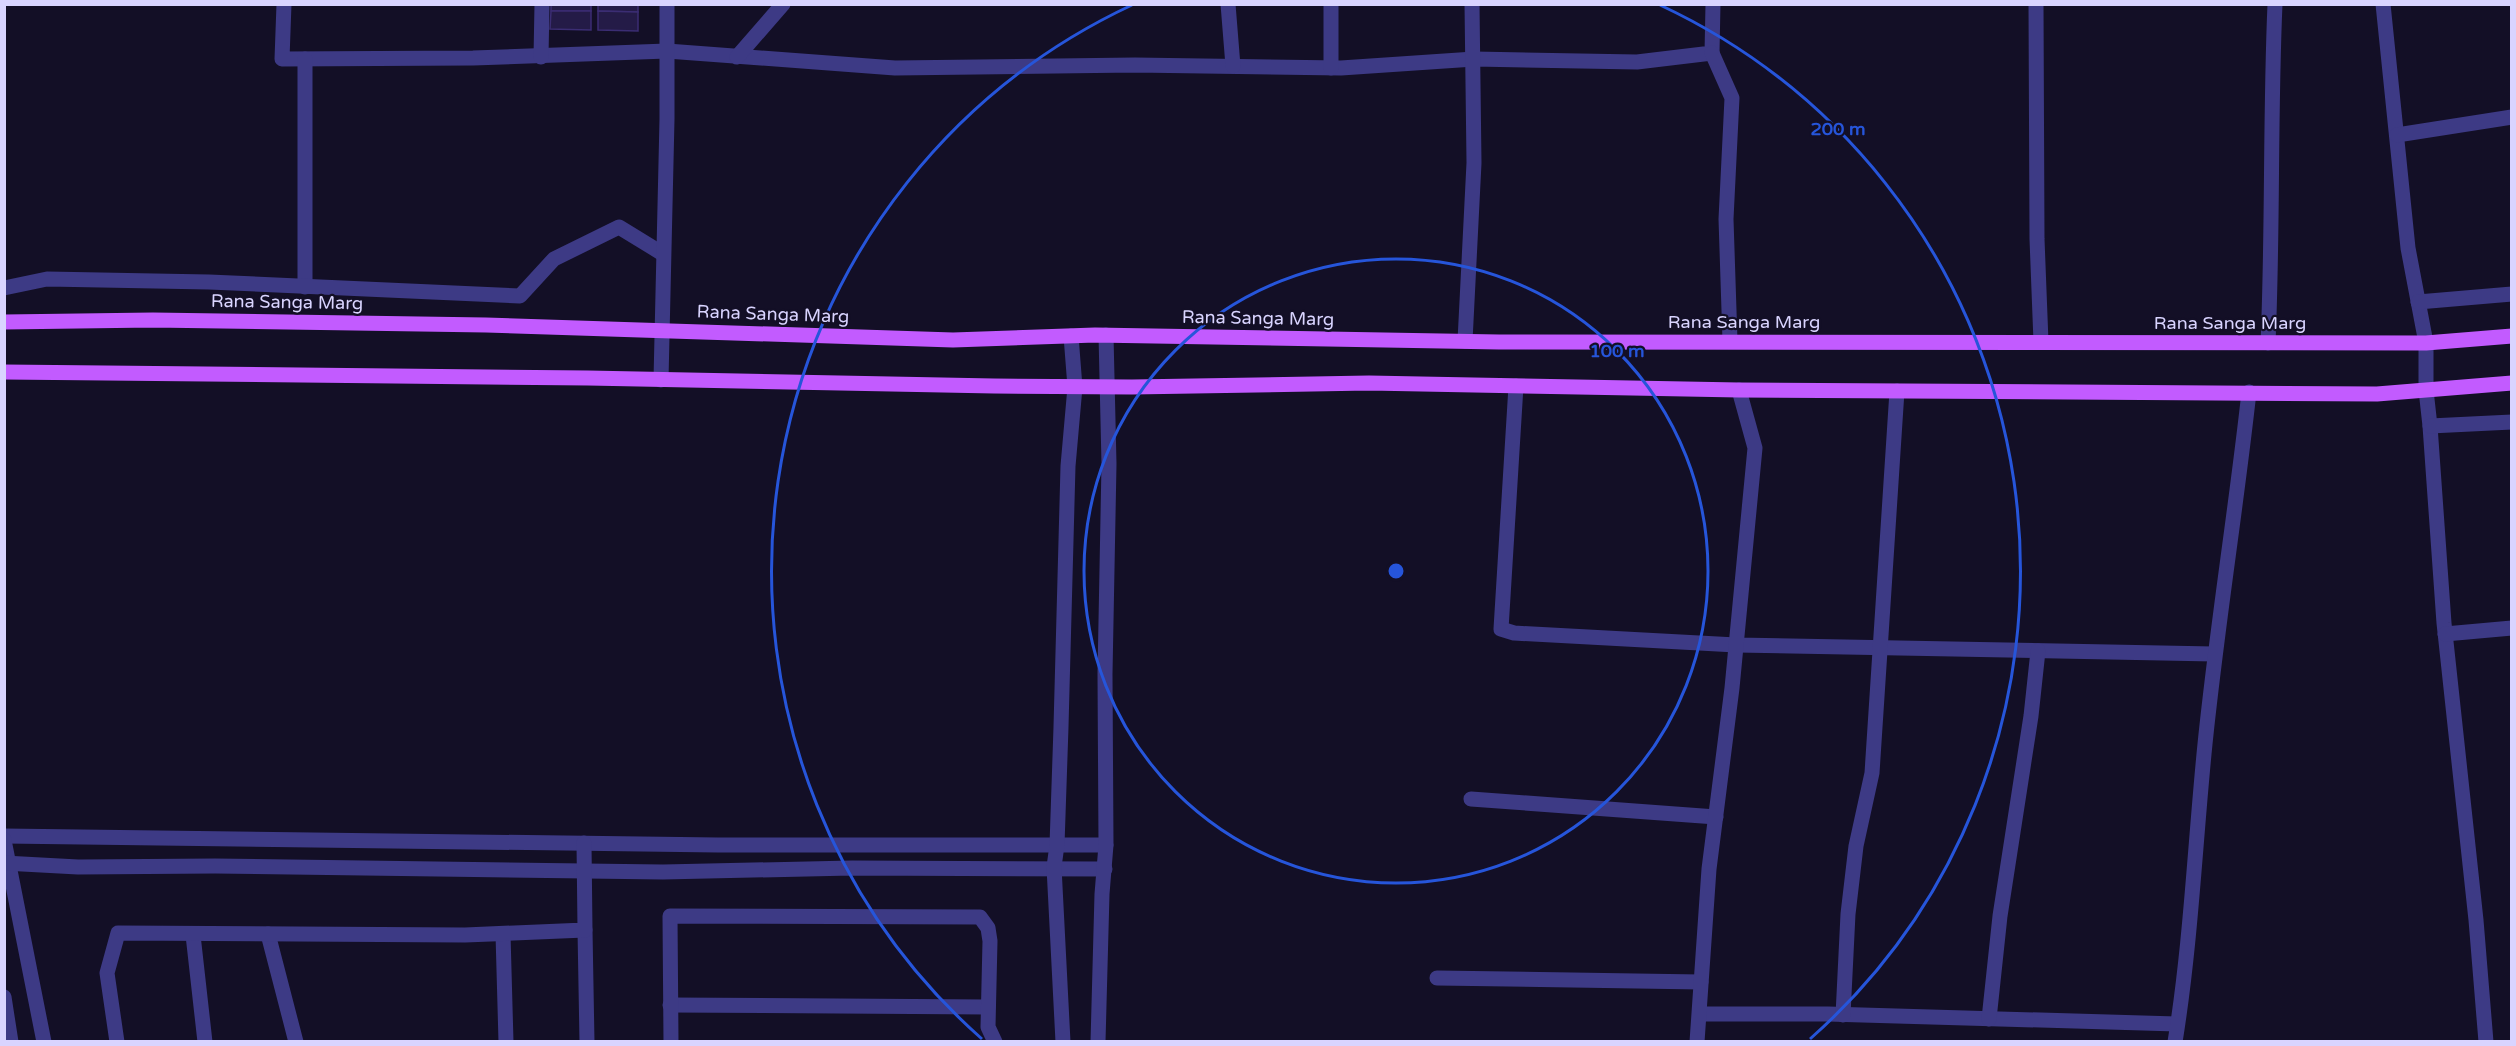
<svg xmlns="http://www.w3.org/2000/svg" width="2516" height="1046" viewBox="0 0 2516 1046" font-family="'Varela Round',sans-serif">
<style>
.building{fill:#241b47;stroke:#3b2d73;stroke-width:1.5}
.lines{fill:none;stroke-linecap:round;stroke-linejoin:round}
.minor{stroke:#3d3a85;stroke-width:15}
.major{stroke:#c25bff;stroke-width:15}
.ring{fill:none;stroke:#2655da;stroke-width:3}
.labels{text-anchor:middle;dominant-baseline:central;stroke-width:4.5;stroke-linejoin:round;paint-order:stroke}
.street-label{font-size:18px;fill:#d9d4ff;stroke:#130f26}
.centre{fill:#2655da;stroke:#130f26;stroke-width:3}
.ring-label{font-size:18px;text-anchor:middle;font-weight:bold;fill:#2655da;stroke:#130f26;stroke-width:4.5;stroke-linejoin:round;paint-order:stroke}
</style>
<rect width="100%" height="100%" fill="#130f26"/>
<!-- building -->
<g class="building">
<rect x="551" y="4" width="40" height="7"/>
<path d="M598,4H638V12L598,11Z"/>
<path d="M551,11H591V30L550,29Z"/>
<path d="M598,11L638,12V31L598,30Z"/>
</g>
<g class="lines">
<!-- minor -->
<g class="minor">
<path d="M284,4L282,59L473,58L667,51L895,68L1135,65L1341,68L1474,59L1637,62L1712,53L1713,4"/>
<path d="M1228,4L1233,66"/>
<path d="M2036,4L2037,239L2041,342"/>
<path d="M2383,4L2408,248L2426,343V390L2430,426L2444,623L2476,920L2486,1042"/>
<path d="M1712,53L1732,98L1726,219L1730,341"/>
<path d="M541,57L542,4"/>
<path d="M737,57L783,4"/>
<path d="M305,59V287"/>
<path d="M1331,68V4"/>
<path d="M2397,135L2512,117"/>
<path d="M4,288L47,279L209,282L520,296L554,259L619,227L663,254"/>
<path d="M2418,302L2512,294"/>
<path d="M1465,341L1474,163L1472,4"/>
<path d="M2268,343C2273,230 2270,117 2275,4"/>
<path d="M661,380L667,119V4"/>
<path d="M1516,386L1501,629L1514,633L1736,645L2214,654"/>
<path d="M2430,426L2512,422"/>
<path d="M2445,634L2512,628"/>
<path d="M1471,799L1716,817"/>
<path d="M4,836L718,845H1106"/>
<path d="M4,840L44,1042"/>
<path d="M4,863L78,867L215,866L663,872L852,868L1105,869"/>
<path d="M585,930L587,1042"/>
<path d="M268,934L296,1042"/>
<path d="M503,934L506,1042"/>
<path d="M193,935L205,1042"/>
<path d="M1437,978L1701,982"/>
<path d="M4,997L11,1042"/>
<path d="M670,1005L988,1007"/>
<path d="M1700,1014H1828L2177,1024"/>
<path d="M1843,1015L1848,914L1856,846L1872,773L1897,391"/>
<path d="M1989,1019L2000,916L2031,716L2038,651"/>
<path d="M117,1042L107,973L118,933L465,935L585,930L584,843"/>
<path d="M671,1042L670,916L980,917L988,928L990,941L988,1027L995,1042"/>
<path d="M1063,1042L1054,867L1057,845L1061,727L1068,466L1075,387L1071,336"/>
<path d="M1098,1042L1102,894L1106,845L1105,674L1109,464L1106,335"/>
<path d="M1697,1042L1709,869L1732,688L1755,448L1739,390"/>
<path d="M2175,1042C2191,943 2195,843 2205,744C2217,626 2236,510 2249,392"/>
</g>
<!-- major -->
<g class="major">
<path d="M4,322L153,320L486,325L953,340L1095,335L1499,342L2426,343L2512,336"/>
<path d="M4,372L588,378L994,386L1132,387L1369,383L1739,390L2377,394L2512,383"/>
</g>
</g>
<!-- distance rings -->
<g class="ring">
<circle cx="1396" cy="571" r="312"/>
<path d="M982 1039A625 625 0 0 1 1132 5M1660 5A625 625 0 0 1 1810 1039"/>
</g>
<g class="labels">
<!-- street labels -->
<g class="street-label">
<text transform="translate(287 302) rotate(1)">Rana Sanga Marg</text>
<text transform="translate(773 314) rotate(2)">Rana Sanga Marg</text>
<text transform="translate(1258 318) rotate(1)">Rana Sanga Marg</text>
<text x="1744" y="322">Rana Sanga Marg</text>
<text x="2230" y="323">Rana Sanga Marg</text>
</g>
</g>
<circle cx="1396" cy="571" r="9" class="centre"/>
<g class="ring-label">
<text x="1838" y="135">200 m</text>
<text x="1617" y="357">100 m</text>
</g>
<!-- border -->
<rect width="2516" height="1046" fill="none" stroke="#d9d4ff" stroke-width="12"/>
</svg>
